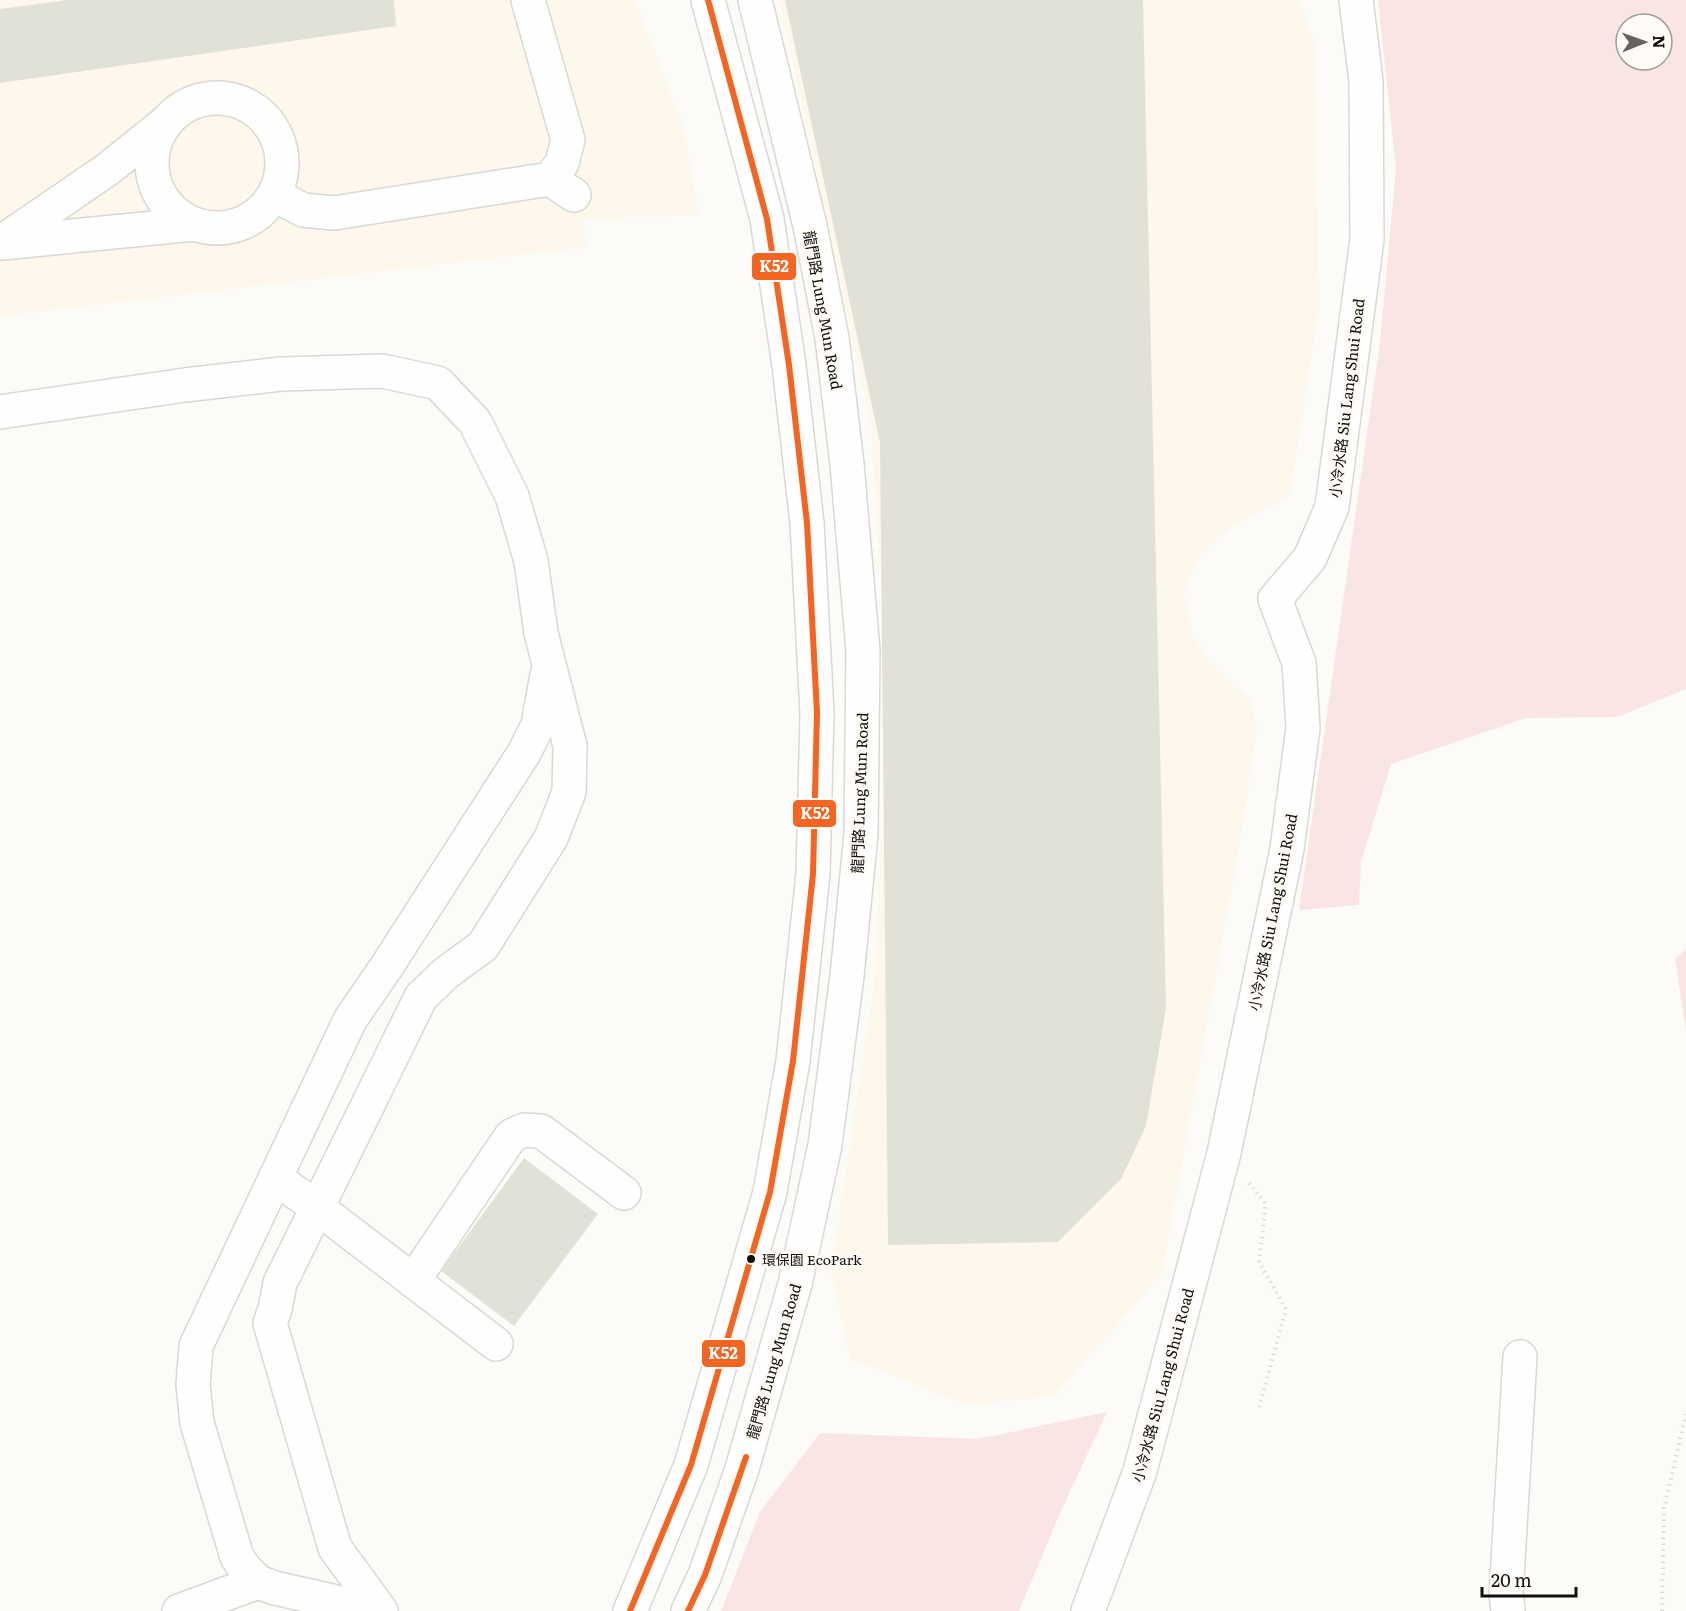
<svg xmlns="http://www.w3.org/2000/svg" width="1686" height="1611" viewBox="0 0 1686 1611" font-family="Literata,'Noto Sans TC',serif">
<style>
.built{fill:#fef7eb}
.green{fill:#f9e5e4;fill-rule:evenodd}
.building{fill:#e2e1d8}
.lines{fill:none;stroke-linecap:round;stroke-linejoin:round}
.minor-casing{stroke:#dad8d5;stroke-width:36}
.path{stroke:#dcdcda;stroke-width:4;stroke-dasharray:1.5 4.5;stroke-linecap:butt}
.minor{stroke:#fffefe;stroke-width:33}
.bus-1-casing{stroke:#fefbf7;stroke-width:10}
.bus-1{stroke:#f26522;stroke-width:6}
.bus-dot{fill:#13110d;stroke:#fefbf7;stroke-width:2}
.labels{text-anchor:middle;dominant-baseline:central;stroke-width:6;stroke-linejoin:round;paint-order:stroke}
.bus-label{font-size:14px;fill:#13110d;stroke:#fefbf7;text-anchor:start}
.street-label{font-size:15px;fill:#13110d;stroke:#fefbf7}
.line-badge{stroke:#fefbf7;stroke-width:2}
.badge-label{font-size:16px;text-anchor:middle;font-weight:bold;fill:#fff}
</style>
<rect width="100%" height="100%" fill="#fdfbf8"/>
<!-- built -->
<g class="built">
<path d="M0,0H636L639,12L683,125L699,215L582,219L587,247L0,316Z"/>
<path d="M779,0H1299L1315,45L1319,306L1290,495L1234,525L1201,554L1184,592L1193,636L1212,665L1251,700L1257,729L1242,829L1162,1274L1054,1396L966,1405L881,1370L851,1360L831,1272L874,986L888,707L871,423Z"/>
</g>
<!-- green -->
<g class="green">
<path d="M1378,0H1686V689L1617,717L1526,718L1391,764L1361,862L1359,905L1299,910L1380,342L1396,169ZM1626,24H1662V60H1626Z"/>
<path d="M1686,949V1030L1675,959Z"/>
<path d="M1107,1412L1061,1511L1019,1611H721L760,1512L820,1433L978,1439Z"/>
</g>
<!-- building -->
<g class="building">
<path d="M68,0H394L396,26L0,83V9Z"/>
<path d="M785,0H1143L1166,1008L1146,1126L1121,1179L1058,1242L888,1245L880,443Z"/>
<path d="M524,1158L598,1214L514,1326L441,1271Z"/>
</g>
<g class="lines">
<defs>
<g id="minor">
<path d="M528,0L568,140L562,163L550,179"/>
<circle cx="217" cy="163" r="65"/>
<path d="M275,195L303,210L334,213L550,179L574,195"/>
<path d="M0,243L108,169L165,123"/>
<path d="M2,243L194,224"/>
<path d="M0,412L185,385L281,374L382,371L438,383L475,422L512,496L531,561L541,633L570,746L569,792L551,838L483,946L446,973L421,997L280,1283L275,1309L270,1323L335,1548L381,1611"/>
<path d="M275,1178L318,1208L496,1344"/>
<path d="M413,1281L511,1136L524,1130L541,1131L624,1193"/>
<path d="M179,1611L258,1582"/>
<path d="M358,1611L350,1605L275,1588L258,1582L246,1570L237,1557L197,1423L193,1385L196,1346L350,1020L387,966L524,753L538,725L547,675"/>
<path d="M630,1611L691,1465L770,1192L793,1061L813,874L817,713L807,523L789,365L767,219L708,0"/>
<path d="M688,1611L705,1575L742,1469L795,1284L825,1145L847,976L861,834L863,651L847,464L832,338L810,226L755,0"/>
<path d="M1088,1611L1140,1471L1224,1153L1287,849L1303,728L1299,663L1275,599L1310,558L1332,507L1367,239L1366,81L1356,0"/>
<path d="M1508,1611L1506,1595L1520,1357"/>
</g>
</defs>
<!-- minor casing -->
<use href="#minor" class="minor-casing"/>
<!-- path -->
<g class="path">
<path d="M1249,1183L1266,1204L1259,1262L1286,1309L1259,1408"/>
<path d="M1662,1611L1664,1508L1686,1414"/>
</g>
<!-- minor -->
<use href="#minor" class="minor"/>
<defs>
<g id="bus-1">
<path d="M630,1611L691,1465L770,1192L793,1061L813,874L817,713L807,523L789,365L767,219L708,0"/>
<path d="M688,1611L705,1575L746,1457"/>
</g>
</defs>
<!-- bus-1 casing -->
<use href="#bus-1" class="bus-1-casing"/>
<!-- bus-1 -->
<use href="#bus-1" class="bus-1"/>
</g>
<!-- markers -->
<circle class="bus-dot" cx="751" cy="1259" r="5"/>
<g class="labels">
<!-- bus labels -->
<g class="bus-label">
<text x="762" y="1259">環保園 EcoPark</text>
</g>
<!-- street labels -->
<g class="street-label">
<text transform="translate(824 310) rotate(80)">龍門路 Lung Mun Road</text>
<text transform="translate(1346 398) rotate(-83)">小冷水路 Siu Lang Shui Road</text>
<text transform="translate(859 793) rotate(-88)">龍門路 Lung Mun Road</text>
<text transform="translate(1272 912) rotate(-79)">小冷水路 Siu Lang Shui Road</text>
<text transform="translate(773 1361) rotate(-74)">龍門路 Lung Mun Road</text>
<text transform="translate(1162 1385) rotate(-75)">小冷水路 Siu Lang Shui Road</text>
</g>
</g>
<g class="line-badge">
<rect x="751" y="252" width="46" height="29" rx="6" fill="#f26522"/>
<rect x="792" y="799" width="45" height="29" rx="6" fill="#f26522"/>
<rect x="701" y="1339" width="45" height="29" rx="6" fill="#f26522"/>
</g>
<g class="badge-label">
<text x="774" y="272">K52</text>
<text x="815" y="819">K52</text>
<text x="723" y="1359">K52</text>
</g>
<!-- north arrow -->
<g transform="translate(1644 42) rotate(89)"><circle r="28" fill="#fefbf7" stroke="#a09d99" stroke-width="1.5"/>
<path d="M0-4.5L10 22L0 15L-10 22Z" fill="#65635f"/>
<text y="-9" font-size="16" font-weight="bold" text-anchor="middle" fill="#13110d">N</text>
</g>
<!-- scale -->
<path d="M1482 1587v9h94v-9" fill="none" stroke="#13110d" stroke-width="3"/>
<text x="1491" y="1587" font-size="18" fill="#13110d" stroke="#fefbf7" stroke-width="4.5" paint-order="stroke">20 m</text>
</svg>
